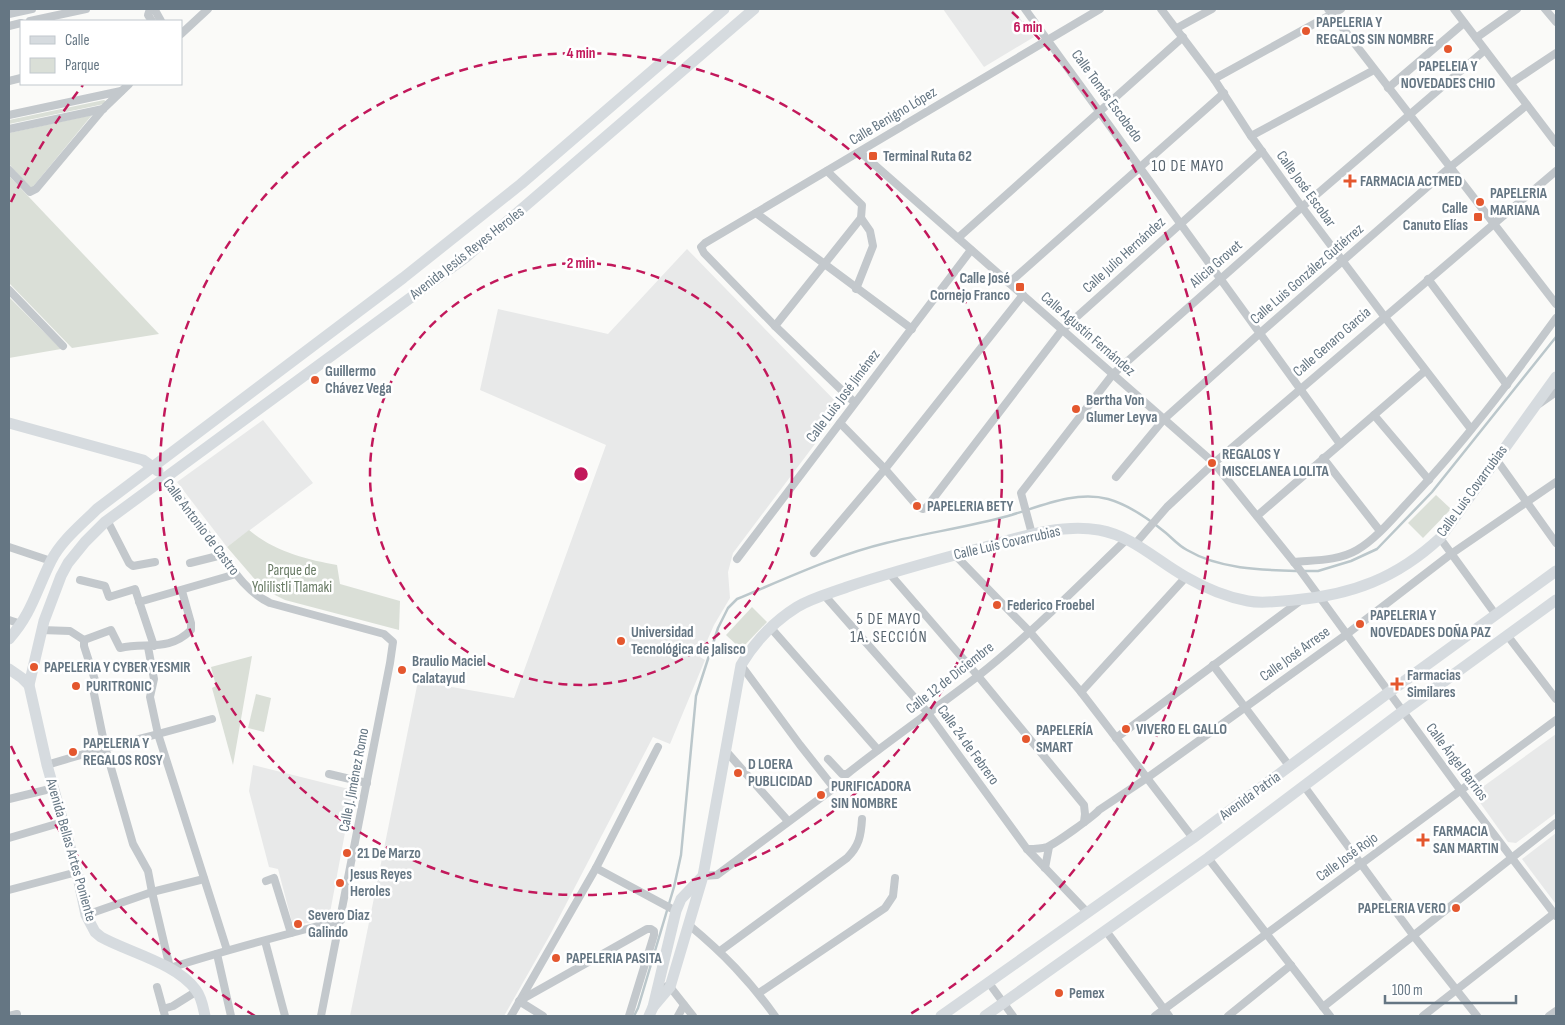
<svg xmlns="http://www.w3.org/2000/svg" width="1565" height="1025" viewBox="0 0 1565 1025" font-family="'Sofia Sans Condensed',sans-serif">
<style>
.built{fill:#e8e9e9}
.green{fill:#dadfd7}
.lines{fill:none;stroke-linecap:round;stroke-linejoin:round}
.stream{stroke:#bbc7cb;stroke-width:2.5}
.street{stroke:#c3c8cc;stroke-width:8}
.secondary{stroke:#d6dbdf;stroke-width:11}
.ring{fill:none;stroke:#c2185b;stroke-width:2.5;stroke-dasharray:9 6}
.poi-dot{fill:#e4572e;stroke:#fff;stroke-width:2}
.labels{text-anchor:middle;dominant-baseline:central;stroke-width:5;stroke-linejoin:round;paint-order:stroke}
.poi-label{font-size:15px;font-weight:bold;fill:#657683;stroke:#fff;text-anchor:start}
.street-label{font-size:15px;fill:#657683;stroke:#fff}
.park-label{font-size:15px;fill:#687a64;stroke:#fff}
.neighbourhood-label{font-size:16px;letter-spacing:1px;fill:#57646e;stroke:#fff}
.centre{fill:#c2185b;stroke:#fff;stroke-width:2.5}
.ring-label{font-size:15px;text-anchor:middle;font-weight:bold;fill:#c2185b;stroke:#fff;stroke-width:5;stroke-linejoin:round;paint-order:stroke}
</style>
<rect width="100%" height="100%" fill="#fafaf8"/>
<!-- built -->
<g class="built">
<path d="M943,9H1013L1034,37L984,67Z"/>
<path d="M687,249L842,408L733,553L728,572L730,598L714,625L700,657L705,660L670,744L653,737L551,933L504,1016H350L418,681L514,698L606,445L480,390L498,309L608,334Z"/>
<path d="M263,420L313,483L227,547L177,482Z"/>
<path d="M1556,734V813L1516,843L1508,842L1476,797L1477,791Z"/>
<path d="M253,765L353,790L329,918L293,926L278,869L269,867L249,791Z"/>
<path d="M1556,833V902L1555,903L1522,859Z"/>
</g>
<!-- green -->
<g class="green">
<path d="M104,100L107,102L104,104L9,124V120Z"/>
<path d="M92,115L31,189L9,164V133Z"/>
<path d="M9,176L159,334L72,348L9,283Z"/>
<path d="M9,297L61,349L9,358Z"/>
<path d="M1436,495L1451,509L1423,538L1408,523Z"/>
<path d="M249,530C273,551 307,560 337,565L340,584L400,601L399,630L285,600L263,589L227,547Z"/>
<path d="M752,607L767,622L741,649L726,635Z"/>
<path d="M252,656L233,765L212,688L216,686L211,667Z"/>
<path d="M256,694L271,698L264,732L248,728Z"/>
</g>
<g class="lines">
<!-- stream -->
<g class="stream">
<path d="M1303,571H1318L1351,561L1377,549L1432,492L1556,337"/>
<path d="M634,1016L638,1008L674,887L681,855L696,696L718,628L728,608L737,599C785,579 836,555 886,543C926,533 968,527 1008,516C1039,507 1075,490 1108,499C1129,505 1149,519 1166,533C1173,539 1179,546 1187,550C1219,569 1261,570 1297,571"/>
</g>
<!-- street -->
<g class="street">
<path d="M150,9L156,12L161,21"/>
<path d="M150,9L148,15L152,21"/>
<path d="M1025,9L1340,444"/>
<path d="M1161,9L1214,79L1251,136L1302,207L1384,316L1471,429"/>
<path d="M1328,9L1556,304"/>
<path d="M1454,9L1556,143"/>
<path d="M1545,9L1556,22"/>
<path d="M9,14L32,9"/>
<path d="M30,21L86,9"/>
<path d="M9,26L21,23"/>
<path d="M1177,28L1212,9"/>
<path d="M181,34L208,9"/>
<path d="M1476,38L1517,9"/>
<path d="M1214,79L1341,9"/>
<path d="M9,81L21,78"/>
<path d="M1511,83L1556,53"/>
<path d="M1388,88L1464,23"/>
<path d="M9,115L121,91"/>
<path d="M9,129L103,109"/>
<path d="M1251,136L1374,70"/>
<path d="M860,152L1214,463L1297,566L1461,791L1556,916"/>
<path d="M9,170L30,192L36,189L103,109L129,84"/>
<path d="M827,171L862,205L861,218L870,231L873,246L856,289"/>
<path d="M756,213L912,329"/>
<path d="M958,238L1183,37"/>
<path d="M1428,279L1507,385"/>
<path d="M1009,283L1224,93"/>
<path d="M9,290L63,346"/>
<path d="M775,326L861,218"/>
<path d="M854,402L775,326L704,253L701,247L705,243L1100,9"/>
<path d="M1539,404L1556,392"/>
<path d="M1374,415L1429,480"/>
<path d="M840,423L885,469L918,507L923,509L926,508L1062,330L1262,151"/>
<path d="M1323,458L1380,531"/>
<path d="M1496,459L1556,543"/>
<path d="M165,477C181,499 197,521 213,542C230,565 244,591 270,603L384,634L393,642L390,663L321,1016"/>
<path d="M1116,477L1164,419L1259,334L1449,168L1527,105"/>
<path d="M1257,516L1425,371"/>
<path d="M107,520L129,563L133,566L155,562"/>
<path d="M1032,534L1021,493L1113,374L1302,207L1485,50"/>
<path d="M1440,538L1496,615"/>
<path d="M1135,544L1167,507L1214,463L1556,171"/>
<path d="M9,547L51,561"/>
<path d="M814,553L885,469L1023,295"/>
<path d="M955,555L1030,632L1081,692L1193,838"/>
<path d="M737,559L971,250"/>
<path d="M1294,562C1315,560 1338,561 1357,550C1377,538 1393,518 1409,501C1463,444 1510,381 1556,318"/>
<path d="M190,563L222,555"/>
<path d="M889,573L978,676L1084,805L1085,814L1084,822"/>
<path d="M80,580L105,586L109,597L135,589L154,646"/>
<path d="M825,596L928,713L1027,849L1087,912"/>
<path d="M139,602L236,574"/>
<path d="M9,620L21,624"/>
<path d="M770,627L878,750"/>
<path d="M41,630L70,631L84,640"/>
<path d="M1507,635L1556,699"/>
<path d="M84,640V646L95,680L92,684L105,747L133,844L148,871L152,892L170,968C226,950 283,935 341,920"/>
<path d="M84,640L111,630L120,648C147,642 169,652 191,630V623L182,591"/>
<path d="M148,647L154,679L150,697L158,734L227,950"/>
<path d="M1213,665L1290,767"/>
<path d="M1081,692L1186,577"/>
<path d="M1116,738L1300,601"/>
<path d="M725,750L788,821"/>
<path d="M828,759L842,774H847C890,740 935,709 978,676C1031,634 1078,586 1127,539"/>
<path d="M47,765C102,748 157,735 212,719"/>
<path d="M329,774L367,783"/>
<path d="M1304,786L1413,935L1477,1016"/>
<path d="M9,799L54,788"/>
<path d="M9,838L63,822"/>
<path d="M1027,849C1034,849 1041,849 1047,847C1055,844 1094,816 1099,810L1147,778L1347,634L1451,554L1556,482"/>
<path d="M1208,858L1330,1016"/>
<path d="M596,868L676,911"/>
<path d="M1045,868L1049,847"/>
<path d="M703,876L717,875L834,788L800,745L741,665"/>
<path d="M266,881L274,878L291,933"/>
<path d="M9,890L77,872"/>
<path d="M86,915L152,892L204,879"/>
<path d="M689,925C724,954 749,980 775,1016"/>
<path d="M1106,931L1169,1016"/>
<path d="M265,941L285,1016"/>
<path d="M720,951L847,858C859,846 861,836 862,819"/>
<path d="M217,954L231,1016"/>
<path d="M989,983L1013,1016"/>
<path d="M667,986L670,987L693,1016"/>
<path d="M157,987L165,1016"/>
<path d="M759,993L885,908L893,896L895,878"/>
<path d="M1323,1007L1556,823"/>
<path d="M163,1009L173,1006L197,991"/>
<path d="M9,1016L17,1014"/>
<path d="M511,1016L596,868L658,747"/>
<path d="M543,1016L519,1001L647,929H651L654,931V935L629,1016"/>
<path d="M678,1016L684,1005"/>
<path d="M1155,1016L1556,720"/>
<path d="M1228,1016L1291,965"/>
<path d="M1423,1016L1556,912"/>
<path d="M1549,1016L1556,1011"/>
</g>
<!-- secondary -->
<g class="secondary">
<path d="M9,423L143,460L158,471"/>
<path d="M9,639C32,613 36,591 51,561C61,541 81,525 97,509L403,278L521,184L724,9"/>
<path d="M9,669L22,678L29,685"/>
<path d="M653,1007L670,987L703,876L741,665C756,640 773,622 797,607C812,598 831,593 847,587C891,572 936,560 981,548C1018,538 1060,523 1099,530C1133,536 1157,561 1186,577C1205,588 1226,597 1248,601C1263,604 1279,601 1294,600C1352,595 1397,578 1440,538L1556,377"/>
<path d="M205,1016C203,1007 202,998 196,990C176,963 130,953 101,937L95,932L86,915L77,872L47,765L29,685L44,621L61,576L68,563L85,542L105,522L466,257L754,9"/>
<path d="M649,1016L653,1007L676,911L681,899L703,876"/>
<path d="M941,1016L1193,838L1388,693L1556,571"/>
<path d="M985,1016L1208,858L1402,712L1556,600"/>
</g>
</g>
<!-- distance rings -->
<g class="ring">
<circle cx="581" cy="474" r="211"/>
<circle cx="581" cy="474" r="421"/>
<path d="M255 1016A632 632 0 0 1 11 746M11 202A632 632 0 0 1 83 85M1012 12A632 632 0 0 1 907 1016"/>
</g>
<!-- markers -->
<g class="poi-dot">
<circle cx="1306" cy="31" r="5"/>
<circle cx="1448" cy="49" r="5"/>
<rect x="868" y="151" width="10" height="10" rx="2.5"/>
<path d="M1347.5 173.5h5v5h5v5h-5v5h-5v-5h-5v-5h5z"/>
<circle cx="1480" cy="202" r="5"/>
<rect x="1473" y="212" width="10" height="10" rx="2.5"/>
<rect x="1015" y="282" width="10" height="10" rx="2.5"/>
<circle cx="315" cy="380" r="5"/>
<circle cx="1076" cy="409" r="5"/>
<circle cx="1212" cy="463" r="5"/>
<circle cx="917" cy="506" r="5"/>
<circle cx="997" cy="605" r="5"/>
<circle cx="1360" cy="624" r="5"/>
<circle cx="621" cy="641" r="5"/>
<circle cx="34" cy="667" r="5"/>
<circle cx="402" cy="670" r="5"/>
<path d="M1394.5 676.5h5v5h5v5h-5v5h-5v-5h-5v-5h5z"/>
<circle cx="76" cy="686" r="5"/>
<circle cx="1126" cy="729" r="5"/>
<circle cx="1026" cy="739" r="5"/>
<circle cx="73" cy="752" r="5"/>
<circle cx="738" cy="773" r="5"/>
<circle cx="821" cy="795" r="5"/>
<path d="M1420.5 832.5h5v5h5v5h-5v5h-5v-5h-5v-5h5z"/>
<circle cx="347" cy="853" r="5"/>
<circle cx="340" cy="883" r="5"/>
<circle cx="1456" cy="908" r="5"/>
<circle cx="298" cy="924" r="5"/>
<circle cx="556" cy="958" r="5"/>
<circle cx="1059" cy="993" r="5"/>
</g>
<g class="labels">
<!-- poi labels -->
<g class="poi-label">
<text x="1316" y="22">PAPELERIA Y<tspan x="1316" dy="17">REGALOS SIN NOMBRE</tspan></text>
<text x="1448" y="66" text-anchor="middle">PAPELEIA Y<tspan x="1448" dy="17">NOVEDADES CHIO</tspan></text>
<text x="883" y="156">Terminal Ruta 62</text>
<text x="1360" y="181">FARMACIA ACTMED</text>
<text x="1490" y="193">PAPELERIA<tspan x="1490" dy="17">MARIANA</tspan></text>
<text x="1468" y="208" text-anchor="end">Calle<tspan x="1468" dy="17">Canuto Elías</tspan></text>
<text x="1010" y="278" text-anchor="end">Calle José<tspan x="1010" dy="17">Cornejo Franco</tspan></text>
<text x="325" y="371">Guillermo<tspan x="325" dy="17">Chávez Vega</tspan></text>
<text x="1086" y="400">Bertha Von<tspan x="1086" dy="17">Glumer Leyva</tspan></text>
<text x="1222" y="454">REGALOS Y<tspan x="1222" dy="17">MISCELANEA LOLITA</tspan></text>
<text x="927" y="506">PAPELERIA BETY</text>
<text x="1007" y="605">Federico Froebel</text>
<text x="1370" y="615">PAPELERIA Y<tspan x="1370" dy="17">NOVEDADES DOÑA PAZ</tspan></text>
<text x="631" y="632">Universidad<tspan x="631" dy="17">Tecnológica de Jalisco</tspan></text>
<text x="412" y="661">Braulio Maciel<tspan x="412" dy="17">Calatayud</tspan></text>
<text x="44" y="667">PAPELERIA Y CYBER YESMIR</text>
<text x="1407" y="675">Farmacias<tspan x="1407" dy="17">Similares</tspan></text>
<text x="86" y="686">PURITRONIC</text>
<text x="1136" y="729">VIVERO EL GALLO</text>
<text x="1036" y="730">PAPELERÍA<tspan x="1036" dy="17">SMART</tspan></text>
<text x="83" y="743">PAPELERIA Y<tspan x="83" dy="17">REGALOS ROSY</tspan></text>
<text x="748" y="764">D LOERA<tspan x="748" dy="17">PUBLICIDAD</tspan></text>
<text x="831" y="786">PURIFICADORA<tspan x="831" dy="17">SIN NOMBRE</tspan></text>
<text x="1433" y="831">FARMACIA<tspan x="1433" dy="17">SAN MARTIN</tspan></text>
<text x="357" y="853">21 De Marzo</text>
<text x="350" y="874">Jesus Reyes<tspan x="350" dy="17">Heroles</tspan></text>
<text x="1446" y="908" text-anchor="end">PAPELERIA VERO</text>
<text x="308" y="915">Severo Diaz<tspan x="308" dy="17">Galindo</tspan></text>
<text x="566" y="958">PAPELERIA PASITA</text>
<text x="1069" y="993">Pemex</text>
</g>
<!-- street labels -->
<g class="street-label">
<text transform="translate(1107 96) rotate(54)">Calle Tomás Escobedo</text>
<text transform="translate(893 116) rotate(-31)">Calle Benigno López</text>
<text transform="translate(1306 189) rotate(54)">Calle José Escobar</text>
<text transform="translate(467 253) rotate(-38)">Avenida Jesús Reyes Heroles</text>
<text transform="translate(1124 255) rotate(-42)">Calle Julio Hernández</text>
<text transform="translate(1216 264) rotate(-41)">Alicia Grovet</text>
<text transform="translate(1307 274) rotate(-41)">Calle Luis González Gutiérrez</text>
<text transform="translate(1088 334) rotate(41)">Calle Agustín Fernández</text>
<text transform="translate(1332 342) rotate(-41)">Calle Genaro García</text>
<text transform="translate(843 396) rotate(-53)">Calle Luis José Jiménez</text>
<text transform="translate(1472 491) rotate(-54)">Calle Luis Covarrubias</text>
<text transform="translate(201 527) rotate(53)">Calle Antonio de Castro</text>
<text transform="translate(1007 543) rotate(-13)">Calle Luis Covarrubias</text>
<text transform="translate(1295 654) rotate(-36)">Calle José Arrese</text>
<text transform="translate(950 678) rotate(-38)">Calle 12 de Diciembre</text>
<text transform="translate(968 745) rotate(54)">Calle 24 de Febrero</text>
<text transform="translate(1457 762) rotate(53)">Calle Ángel Barrios</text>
<text transform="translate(354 780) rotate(-79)">Calle J. Jiménez Romo</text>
<text transform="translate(1250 796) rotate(-36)">Avenida Patria</text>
<text transform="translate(71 850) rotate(74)">Avenida Bellas Artes Poniente</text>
<text transform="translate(1347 857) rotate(-36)">Calle José Rojo</text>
</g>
<!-- park labels -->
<g class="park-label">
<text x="292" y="570">Parque de<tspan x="292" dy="17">Yolilistli Tlamaki</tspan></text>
</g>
<!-- neighbourhood labels -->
<g class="neighbourhood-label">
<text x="1188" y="166">1O DE MAYO</text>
<text x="889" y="619">5 DE MAYO<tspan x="889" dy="18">1A. SECCIÓN</tspan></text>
</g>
</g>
<circle cx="581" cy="474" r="8" class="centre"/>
<g class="ring-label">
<text x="1028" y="32">6 min</text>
<text x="581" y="58">4 min</text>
<text x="581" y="268">2 min</text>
</g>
<!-- border -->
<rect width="1565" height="1025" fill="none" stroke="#657683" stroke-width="20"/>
<!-- legend -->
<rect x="20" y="20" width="162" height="65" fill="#ffffff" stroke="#c1c8cd"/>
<rect x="30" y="36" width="25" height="8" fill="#d6dbdf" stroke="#c1c8cd"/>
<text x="65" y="45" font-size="15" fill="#657683">Calle</text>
<rect x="30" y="58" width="25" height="15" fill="#dadfd7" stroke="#c1c8cd"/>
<text x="65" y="70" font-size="15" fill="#657683">Parque</text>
<!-- scale -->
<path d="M1385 995v8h131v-8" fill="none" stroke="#657683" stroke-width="2.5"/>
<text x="1392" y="995" font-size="15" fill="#657683" stroke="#ffffff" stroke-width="4" paint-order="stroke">100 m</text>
</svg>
